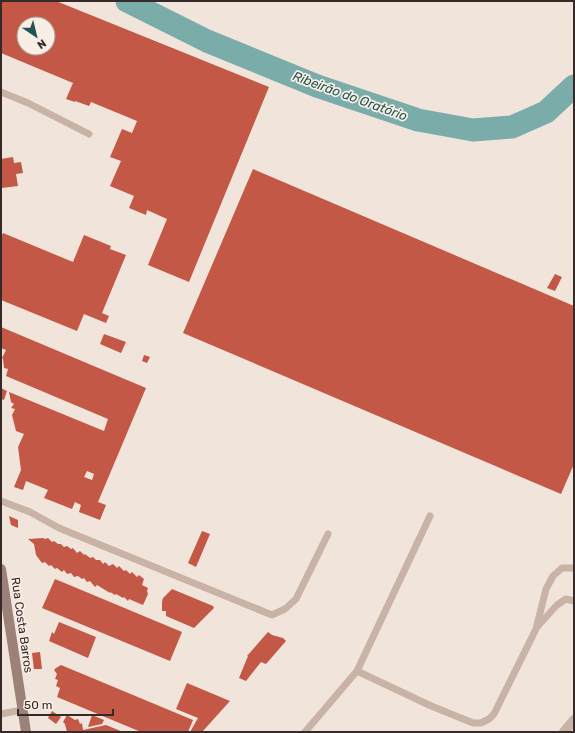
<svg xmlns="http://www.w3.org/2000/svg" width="575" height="733" viewBox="0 0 575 733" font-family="Rubik,sans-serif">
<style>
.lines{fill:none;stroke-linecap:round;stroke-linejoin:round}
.river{stroke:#7aadaa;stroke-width:23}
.building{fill:#c35846;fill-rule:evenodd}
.lane{stroke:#c8b3a6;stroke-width:7}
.street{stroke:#c8b3a6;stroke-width:10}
.secondary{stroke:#9c8178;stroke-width:10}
.labels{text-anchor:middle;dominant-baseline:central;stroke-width:3.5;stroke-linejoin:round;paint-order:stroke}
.street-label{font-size:12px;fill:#352a27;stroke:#f9eee6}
.water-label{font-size:13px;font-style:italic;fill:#1e5553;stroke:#f9eee6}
</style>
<rect width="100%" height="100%" fill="#f1e4da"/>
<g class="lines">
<!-- river -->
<path class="river" d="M127,1L207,41L317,86L418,120L473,130L512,127L546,112L574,86"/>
</g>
<!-- building -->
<g class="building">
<path d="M1,1H56L269,87L189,282L148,265L167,219L147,210L146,215L129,208L134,196L110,186L121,161L110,157L122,129L132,133L137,121L91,102L89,106L75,101V102L66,99L73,83L1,53ZM24,24H48V48H24Z"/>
<path d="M13,157L14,163L21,162L23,173L16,174L18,186L2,188L1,159Z"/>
<path d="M253,169L574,306V464L561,494L183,333Z"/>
<path d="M3,233L73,262L84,235L111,246L110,249L126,255L102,313L109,316L106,323L84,314L77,331L1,300V235H2Z"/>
<path d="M555,274L562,277L555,291L547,288Z"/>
<path d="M1,327L146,388L98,502L106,505L100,520L79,512L81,505L75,502L72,509L44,498L48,490L26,481L23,490L14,487L21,470L18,447L24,434L16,431L12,415L15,409L11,408L14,404L11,402L9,392L104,431L108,419L6,376L8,369L4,368L3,359L2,358L6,350L1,348ZM87,471L94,474L92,480L84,477Z"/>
<path d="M104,334L126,342L121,353L100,344Z"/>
<path d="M144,355L150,357L147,363L142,361Z"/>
<path d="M1,388L7,391L4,400L1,399Z"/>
<path d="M9,516L18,520V528L11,525Z"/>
<path d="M202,531L210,534L196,567L188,563Z"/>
<path d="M43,538L45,539L48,538L52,542L54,541L58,544H61L64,547L67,546L71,549L73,548L77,553L80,551L84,555L85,554L90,558L93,557L96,560H100L103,564L105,562L109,566L113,564L117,568L119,566L124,571L126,570L130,574L132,572L137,577L139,575L144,579L142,585L148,588L147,591L148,594L143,605L129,599L128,601L124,597L123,598L116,594L115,595L110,592V593L97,585L95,587L90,581L87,582L84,578L82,579L78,576L74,577L71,573L67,574L64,570L62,572L57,568L55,569L51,565L49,566L45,562L42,563L36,555L34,544L28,539Z"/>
<path d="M55,579L182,632L170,661L42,608Z"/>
<path d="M172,589L213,606L214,608L194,628L166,616V611H162V602L163,598Z"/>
<path d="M59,622L96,637L88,658L49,641L52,632L54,634Z"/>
<path d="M268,632L272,635L283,638L286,641L266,664L261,662L246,681L239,678L248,656H247Z"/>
<path d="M40,652L42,669H34L32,653Z"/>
<path d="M61,665L193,720L188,732H141L57,697L60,688L56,686L58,680L55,679L57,674L54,670L56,668Z"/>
<path d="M187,683L230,701L202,732H190L198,718L176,709Z"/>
<path d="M52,711L61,717L56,724L48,718Z"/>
<path d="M67,715L75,720L78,719L80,724L82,723L83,730L106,725L123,732H67L65,724L63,722Z"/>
<path d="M92,715L104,720L102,724L88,727Z"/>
</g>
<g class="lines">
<!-- lane -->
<g class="lane">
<path d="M1,92L28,103L89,134"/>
<path d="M1,501L30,512L59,528L272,615L285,609L296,599L328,534"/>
<path d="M537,627L557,605L566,599L574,601"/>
<path d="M357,671L429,705L473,723H481L489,719L494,714L536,629L546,589L553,576L562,568H574"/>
<path d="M1,714L22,710"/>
<path d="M305,732L357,671L430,516"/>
</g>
<!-- street -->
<path class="street" d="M564,732L574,720"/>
<!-- secondary -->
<path class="secondary" d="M1,569L26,732"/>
</g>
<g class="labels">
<!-- street labels -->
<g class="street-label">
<text transform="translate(22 625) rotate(82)">Rua Costa Barros</text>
</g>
<!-- water labels -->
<g class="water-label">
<text transform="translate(350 96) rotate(20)">Ribeirão do Oratório</text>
</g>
</g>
<!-- border -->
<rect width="575" height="733" fill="none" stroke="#352a27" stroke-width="4"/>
<!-- north arrow -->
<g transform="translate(36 36) rotate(145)"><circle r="19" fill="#f9eee6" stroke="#aba09a"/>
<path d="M0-3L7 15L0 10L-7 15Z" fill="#1e5553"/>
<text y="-6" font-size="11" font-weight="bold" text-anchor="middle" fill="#352a27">N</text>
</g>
<!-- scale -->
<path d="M18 709v6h95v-6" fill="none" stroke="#352a27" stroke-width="2"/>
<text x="24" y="709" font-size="12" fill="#352a27" stroke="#f9eee6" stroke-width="3" paint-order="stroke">50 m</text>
</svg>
